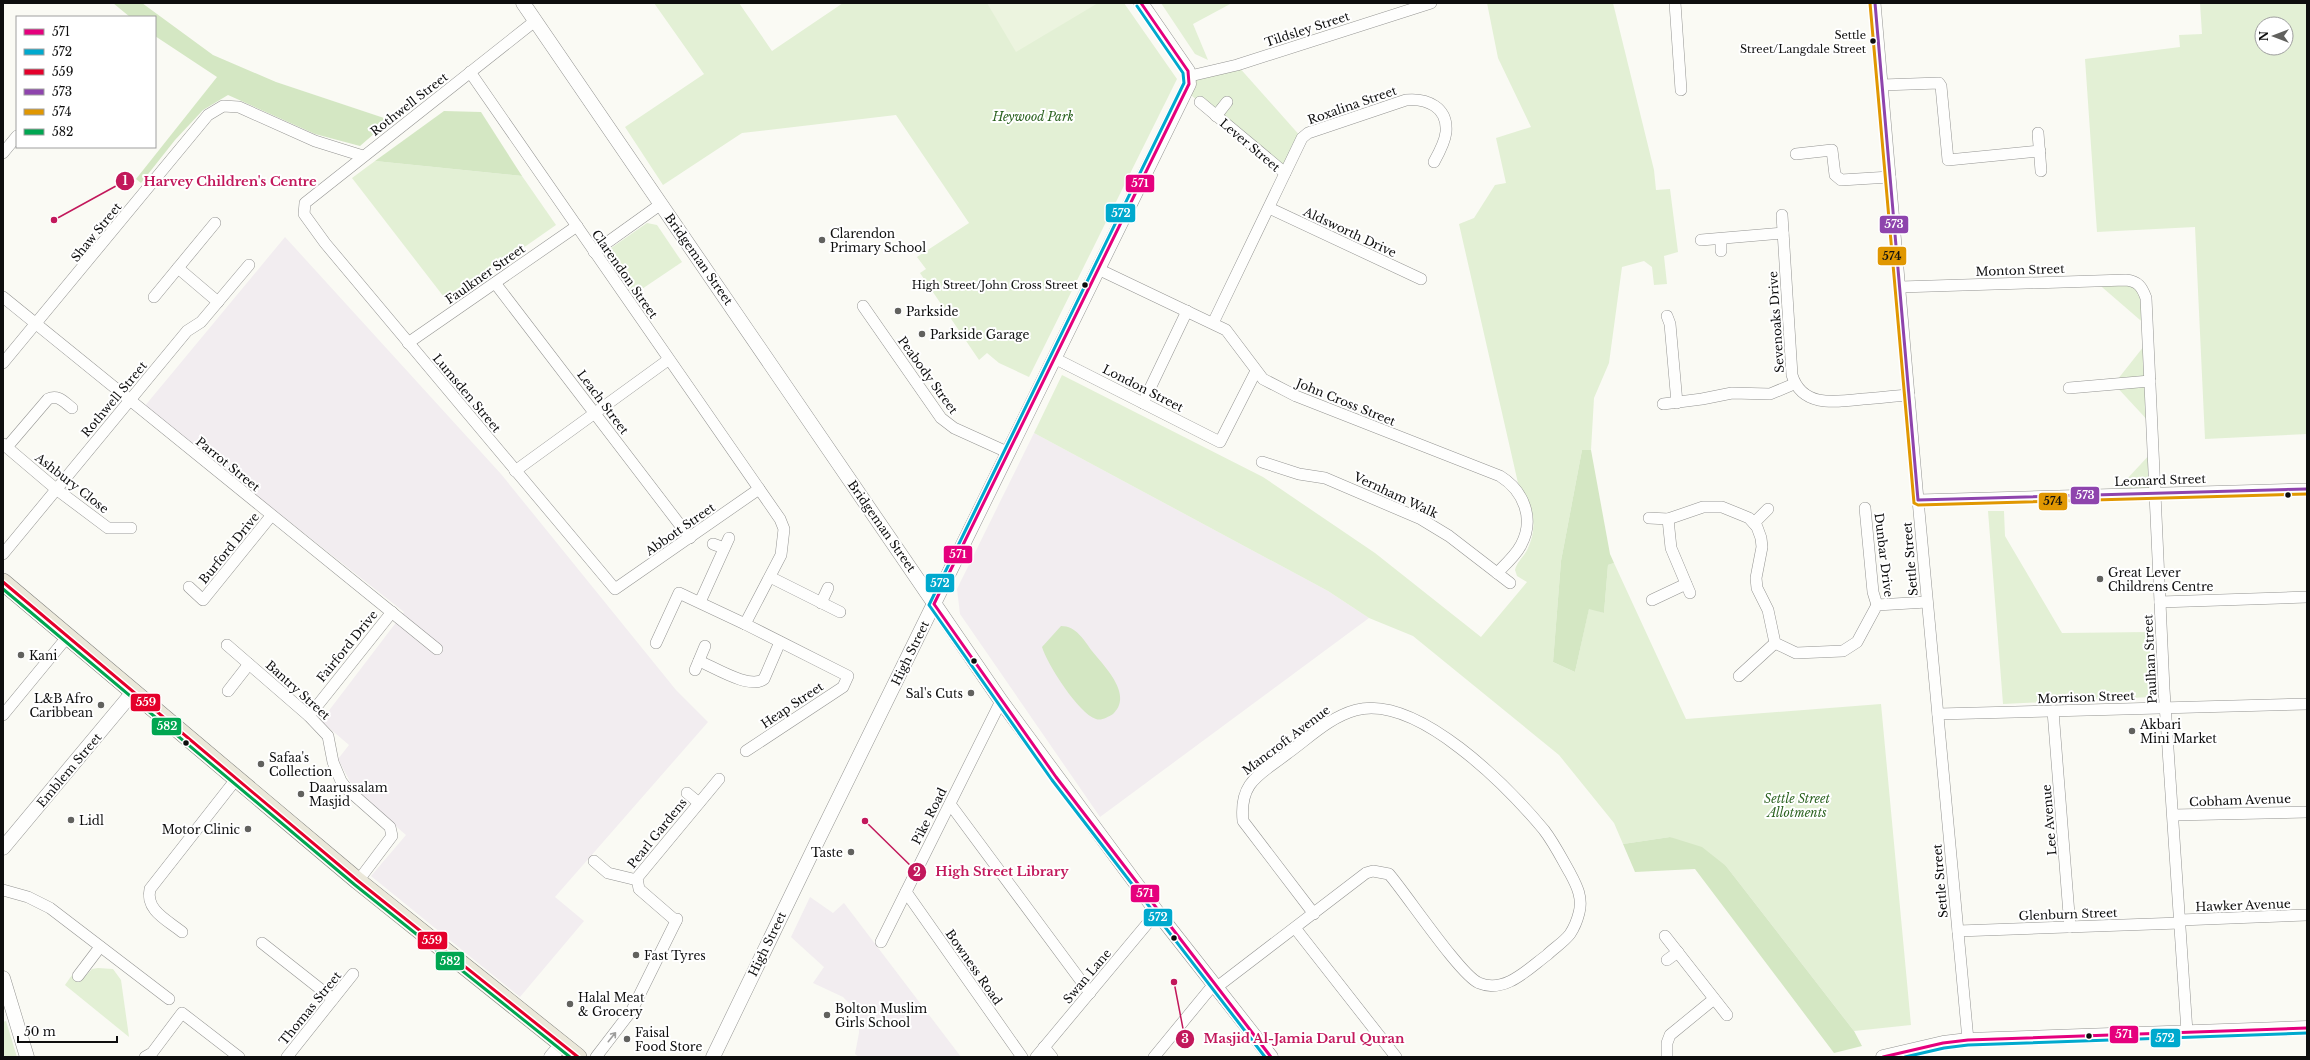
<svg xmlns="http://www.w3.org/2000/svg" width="2310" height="1060" viewBox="0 0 2310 1060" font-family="'Libre Baskerville',serif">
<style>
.industrial{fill:#f2edf0}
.green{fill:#e3f0d5;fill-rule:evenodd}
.forest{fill:#d4e7c3}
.pitch{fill:#ecf4df}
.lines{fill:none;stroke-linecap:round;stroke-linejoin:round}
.minor-casing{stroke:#949492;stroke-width:12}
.tertiary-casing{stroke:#949492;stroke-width:15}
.primary-casing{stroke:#82827f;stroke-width:18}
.minor{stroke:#fefefd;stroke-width:11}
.tertiary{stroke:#fefefd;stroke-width:14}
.primary{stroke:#ebe8da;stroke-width:17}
.bus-1-casing{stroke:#fff;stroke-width:6}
.bus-2-casing{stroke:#fff;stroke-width:6}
.bus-3-casing{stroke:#fff;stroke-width:6}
.bus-4-casing{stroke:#fff;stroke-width:6}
.bus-5-casing{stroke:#fff;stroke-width:6}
.bus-6-casing{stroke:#fff;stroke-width:6}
.bus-1{stroke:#e5007d;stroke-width:3}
.bus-2{stroke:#00a9ce;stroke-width:3}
.bus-3{stroke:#e4002b;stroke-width:3}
.bus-4{stroke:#8e44ad;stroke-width:3}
.bus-5{stroke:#e09701;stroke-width:3}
.bus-6{stroke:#00a651;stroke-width:3}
.oneway{stroke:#9e9e9d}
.bus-dot{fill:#0e0e0e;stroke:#fff;stroke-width:1.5}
.poi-dot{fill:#61615e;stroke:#fff;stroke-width:1.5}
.labels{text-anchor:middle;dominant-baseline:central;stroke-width:4;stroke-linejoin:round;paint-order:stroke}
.bus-label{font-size:11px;fill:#0e0e0e;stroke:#fff;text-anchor:end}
.street-label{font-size:12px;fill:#0e0e0e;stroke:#fff}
.park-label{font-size:12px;font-style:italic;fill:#2c6321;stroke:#fff}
.poi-label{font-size:12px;fill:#0e0e0e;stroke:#fff;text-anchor:start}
.leader{fill:none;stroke:#c2185b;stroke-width:1.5}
.callout-dot{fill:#c2185b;stroke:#fff;stroke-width:1.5}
.mark-label{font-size:12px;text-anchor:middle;font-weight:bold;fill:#fff}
.callout-label{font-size:13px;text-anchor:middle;font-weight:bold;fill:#c2185b;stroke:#fff;stroke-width:4;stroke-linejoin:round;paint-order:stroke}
.line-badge{stroke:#fff;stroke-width:1.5}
.badge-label{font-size:11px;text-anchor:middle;font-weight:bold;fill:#fff}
.pale-badge-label{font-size:11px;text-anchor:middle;font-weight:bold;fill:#111}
</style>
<rect width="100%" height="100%" fill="#fafaf4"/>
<!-- industrial -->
<g class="industrial">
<path d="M285,237L501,474L676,690L708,722L555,897L584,921L520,997L371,876L406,835L355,791L338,759L349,745L321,721L404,612L144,407Z"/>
<path d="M1034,433L1328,591L1369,618L1100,817L960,614L957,589Z"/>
<path d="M810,897L833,913L844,903L961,1057H859L855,1054L859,1033V1022L853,1007L843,997L813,983L824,967L791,937Z"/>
</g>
<!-- green -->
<g class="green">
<path d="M654,3H739L772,51L843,3H1124L1177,79L1029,377L999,363L987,353L979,360L920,273L926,269L917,257L969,223L896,115L742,133L663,185L625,127L704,74Z"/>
<path d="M1161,3H1232L1193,24L1208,60L1195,54Z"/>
<path d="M1487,3H1613L1654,170L1656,190L1670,189L1677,244L1678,252L1664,256L1667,284L1654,285L1652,267L1644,261L1622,267L1609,363L1594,398L1591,450H1582L1561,561L1553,662L1575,672L1589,608L1604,613L1608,565L1614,563L1686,719L1881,704L1911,1025L1854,1031L1726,866L1670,837L1623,844L1614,823L1559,755L1413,636L1369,618L1328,591L1034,433L1062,375L1263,477L1375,553L1481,637L1527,582L1517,576L1515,570C1517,561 1525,556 1528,548C1539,524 1532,504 1518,483L1459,224L1474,218L1495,185L1506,183L1496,138L1531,127L1498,58Z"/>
<path d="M2200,3H2307V434L2205,439L2195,227L2097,232L2085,59L2180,47L2179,35L2202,34ZM2262,24H2286V48H2262Z"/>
<path d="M1237,65L1302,138L1285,173L1186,91L1190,76Z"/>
<path d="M375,161L522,176L556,225L447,301L352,178Z"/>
<path d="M647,223L657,225L682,262L633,295L604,253Z"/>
<path d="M2095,281H2133L2143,291L2147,326Z"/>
<path d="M2148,341L2152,425L2114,384Z"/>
<path d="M2153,451L2155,493L2113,494Z"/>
<path d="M1988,511H2004L2005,536L2062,633L2149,632L2152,697L2003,704Z"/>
<path d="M98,968L113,969L121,980L129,1037L65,985L72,975L80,982L92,969Z"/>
<path d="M6,1021L17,1057H3V1022Z"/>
</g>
<!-- forest -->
<g class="forest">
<path d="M113,3H142L213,55L276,82L390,120L360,146L315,134L228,95L203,110L175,140L141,183L136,179L217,77L155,36V17H130Z"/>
<path d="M444,111L481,112L522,176L375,161Z"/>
<path d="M1582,450H1591L1610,554L1614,563L1608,565L1604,613L1589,609L1575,672L1553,662L1561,561Z"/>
<path d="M1061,626C1076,626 1084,640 1092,651C1104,666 1134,695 1113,714C1108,717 1101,721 1096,719C1079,714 1047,664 1042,647Z"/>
<path d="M1670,837L1702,847L1726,866L1854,1031L1862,1046L1834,1053L1695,869L1635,872L1623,844Z"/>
</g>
<!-- pitch -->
<path class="pitch" d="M987,3H1098L1016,52Z"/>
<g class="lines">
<defs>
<g id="minor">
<path d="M1675,3L1681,90"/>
<path d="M1875,3L1918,500L1968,1040"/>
<path d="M535,21L305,203L304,214L325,243L615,589L759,489"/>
<path d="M470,72L780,519L784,529L781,555L745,624L848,676L843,687L746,751"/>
<path d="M1190,76L1237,65L1431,3"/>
<path d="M1882,85L1939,83L1941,86L1948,160L2040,151"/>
<path d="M1200,102L1285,173"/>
<path d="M1216,116L1227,102"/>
<path d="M2038,133L2041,171"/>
<path d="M3,153L17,136"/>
<path d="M1796,154L1832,150L1835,175L1841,180L1890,177"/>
<path d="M1269,208L1421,279"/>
<path d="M1782,215L1792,375C1802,408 1836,402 1863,399C1878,398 1894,396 1909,395"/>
<path d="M1701,240L1783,233"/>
<path d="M1721,240V251"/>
<path d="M594,252L661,204"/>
<path d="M178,268L218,302"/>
<path d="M1098,269L1226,330L1263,379L1296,396L1500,476C1524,491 1535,519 1521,545C1516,555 1505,565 1497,573"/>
<path d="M495,283L690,538"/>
<path d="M1900,287L2126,280C2138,281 2142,287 2146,298L2164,689L2187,1032"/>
<path d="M3,297L437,649"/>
<path d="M154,297L215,223"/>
<path d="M863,306L941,418L954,428L1007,452"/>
<path d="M1667,316L1670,324L1677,403"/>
<path d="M1213,323L1302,138L1308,133L1406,100C1427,98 1448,107 1446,132C1445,142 1439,153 1434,162"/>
<path d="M408,343L577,226"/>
<path d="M1054,358L1220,442L1256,371"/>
<path d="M3,363L208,115L223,106L239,107L315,141L363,156"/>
<path d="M2069,388L2150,381"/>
<path d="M1143,403L1187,311"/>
<path d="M1663,404L1702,399L1732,393L1770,394L1794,384"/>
<path d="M3,444L56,489L108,528H131"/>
<path d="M7,447L48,399C58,394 64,402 72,408"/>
<path d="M1262,462L1299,474L1325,478L1421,519L1449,536L1510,583"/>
<path d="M515,471L668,360"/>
<path d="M1918,500L2307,489"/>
<path d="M1865,508L1873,592L1877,605"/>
<path d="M1649,518L1668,519L1703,507H1722L1749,518L1757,527L1761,538L1762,547L1756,578L1757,588L1768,610L1775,643L1796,653L1843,651L1857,642L1877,605L1927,602"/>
<path d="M1668,519L1671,548L1690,593"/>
<path d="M1754,523L1768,509"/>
<path d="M713,544L724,548"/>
<path d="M3,554L187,331L201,322L249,265"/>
<path d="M770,577L840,612"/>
<path d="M189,587L203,600L271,516"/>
<path d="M1652,600L1686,584"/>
<path d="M700,602L729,538"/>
<path d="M2160,602L2307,597"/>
<path d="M821,603L828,588"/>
<path d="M656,643L679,593L745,624"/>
<path d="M227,645L309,716L328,736L333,762L341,781L347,789L390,827L392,836L358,881"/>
<path d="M699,661C714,667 750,690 764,679L780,642"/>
<path d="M695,670L705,646"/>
<path d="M1739,676L1775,643"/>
<path d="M228,691L249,664"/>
<path d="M2053,711L2070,927"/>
<path d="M1938,714L2307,704"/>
<path d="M3,715L68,636"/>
<path d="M309,716L392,612"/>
<path d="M687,793L699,803"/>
<path d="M950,804L1090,993"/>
<path d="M2173,815L2307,812"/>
<path d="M594,861L608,873L637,880"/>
<path d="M3,890L28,897L50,908L169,999"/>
<path d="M906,892L1022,1057"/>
<path d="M2180,920L2307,915"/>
<path d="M676,921L639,889L637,878L719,779"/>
<path d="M1295,928L1396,1057"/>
<path d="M1958,931L2180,923"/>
<path d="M182,932C167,920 145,910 150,889L237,778"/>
<path d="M1665,936L1727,1015"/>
<path d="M881,942L1001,701"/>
<path d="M262,943L333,999"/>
<path d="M1667,960L1678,952"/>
<path d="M78,976L100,947"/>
<path d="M1217,987L1366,873L1373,871L1389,874C1407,895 1461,976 1479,983C1505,994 1528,969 1547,955C1554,948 1564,942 1570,934C1574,928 1577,921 1579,913C1583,898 1577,886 1570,873C1562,859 1554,843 1544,830C1508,787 1418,694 1356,710C1330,717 1310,737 1288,753C1260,775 1239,781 1243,821L1314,914"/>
<path d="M1044,1047L1052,1057"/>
<path d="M145,1057L152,1053L182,1013L239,1057"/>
<path d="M287,1057L353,974"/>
<path d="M596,1057L632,1010L677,919"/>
<path d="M1036,1057L1157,912"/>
<path d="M1154,1057L1214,984"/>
<path d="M1667,1057V1043L1670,1035L1714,999"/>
</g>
<g id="tertiary">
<path d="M523,3L1001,701L1157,912L1271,1057"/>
<path d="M3,848L134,691"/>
<path d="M3,978L27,1057"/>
<path d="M551,1057L562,1044"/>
<path d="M713,1057L818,840L1189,84L1188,71L1141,3"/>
<path d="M1883,1057L1943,1043L1968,1040L2307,1028"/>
</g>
<path id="primary" d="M3,582L358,881L578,1057"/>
</defs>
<!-- minor casing -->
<use href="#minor" class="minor-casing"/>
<!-- tertiary casing -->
<use href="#tertiary" class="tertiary-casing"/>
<!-- primary casing -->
<use href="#primary" class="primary-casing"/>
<!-- minor -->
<use href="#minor" class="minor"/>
<!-- tertiary -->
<use href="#tertiary" class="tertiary"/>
<!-- primary -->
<use href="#primary" class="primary"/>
<defs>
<g id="bus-1">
<path d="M1141,3L1188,71L1189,84L934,604L1056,777L1271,1057"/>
<path d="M1883,1057L1943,1043L1968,1040L2307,1028"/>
</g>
<g id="bus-2">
<path d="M1137,6L1183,73L1184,83L929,605L1052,780L1265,1057"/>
<path d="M1905,1057L1944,1048L1968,1045L2307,1033"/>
</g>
<path id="bus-3" d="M3,582L358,881L578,1057"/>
<path id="bus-4" d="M1875,3L1918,500L2307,489"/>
<path id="bus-5" d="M1870,3L1914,503L1918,505L2307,494"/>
<path id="bus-6" d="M3,589L355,885L570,1057"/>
</defs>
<!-- bus-1 casing -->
<use href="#bus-1" class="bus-1-casing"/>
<!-- bus-2 casing -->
<use href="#bus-2" class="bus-2-casing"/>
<!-- bus-3 casing -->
<use href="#bus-3" class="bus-3-casing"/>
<!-- bus-4 casing -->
<use href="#bus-4" class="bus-4-casing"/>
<!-- bus-5 casing -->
<use href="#bus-5" class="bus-5-casing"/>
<!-- bus-6 casing -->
<use href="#bus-6" class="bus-6-casing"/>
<!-- bus-1 -->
<use href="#bus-1" class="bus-1"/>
<!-- bus-2 -->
<use href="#bus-2" class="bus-2"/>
<!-- bus-3 -->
<use href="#bus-3" class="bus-3"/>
<!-- bus-4 -->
<use href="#bus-4" class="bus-4"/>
<!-- bus-5 -->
<use href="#bus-5" class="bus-5"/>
<!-- bus-6 -->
<use href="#bus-6" class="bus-6"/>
</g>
<!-- one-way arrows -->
<defs><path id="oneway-shaft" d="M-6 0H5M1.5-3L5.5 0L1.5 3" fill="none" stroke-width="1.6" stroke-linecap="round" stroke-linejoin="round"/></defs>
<use class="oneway" href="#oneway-shaft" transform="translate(612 1037) rotate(-51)"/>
<!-- markers -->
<g class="bus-dot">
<circle cx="1873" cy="41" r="3.5"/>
<circle cx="1085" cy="285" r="3.5"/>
<circle cx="2288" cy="495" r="3.5"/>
<circle cx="974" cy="661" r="3.5"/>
<circle cx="186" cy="743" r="3.5"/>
<circle cx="1174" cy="938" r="3.5"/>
<circle cx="2089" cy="1036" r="3.5"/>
</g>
<g class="poi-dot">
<circle cx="822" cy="240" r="4"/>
<circle cx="898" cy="311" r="4"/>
<circle cx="922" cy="334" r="4"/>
<circle cx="2100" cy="579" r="4"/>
<circle cx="21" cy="655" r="4"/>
<circle cx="971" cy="693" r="4"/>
<circle cx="101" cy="705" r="4"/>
<circle cx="2132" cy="731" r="4"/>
<circle cx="261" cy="764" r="4"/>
<circle cx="301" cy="794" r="4"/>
<circle cx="71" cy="820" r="4"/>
<circle cx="248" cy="829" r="4"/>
<circle cx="851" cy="852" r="4"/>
<circle cx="636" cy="955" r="4"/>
<circle cx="570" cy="1004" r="4"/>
<circle cx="827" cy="1015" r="4"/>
<circle cx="627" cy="1039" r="4"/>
</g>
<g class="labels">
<!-- bus labels -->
<g class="bus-label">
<text x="1866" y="35">Settle<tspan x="1866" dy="14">Street/Langdale Street</tspan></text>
<text x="1078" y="285">High Street/John Cross Street</text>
</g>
<!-- street labels -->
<g class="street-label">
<text transform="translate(1307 29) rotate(-18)">Tildsley Street</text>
<text transform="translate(409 104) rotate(-38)">Rothwell Street</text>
<text transform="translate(1352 105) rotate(-19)">Roxalina Street</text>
<text transform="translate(1250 145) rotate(40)">Lever Street</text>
<text transform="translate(96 232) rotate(-51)">Shaw Street</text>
<text transform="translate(1350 232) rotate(25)">Aldsworth Drive</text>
<text transform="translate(699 259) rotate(55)">Bridgeman Street</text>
<text transform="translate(2020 270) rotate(-2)">Monton Street</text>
<text transform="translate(485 274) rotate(-35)">Faulkner Street</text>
<text transform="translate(625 274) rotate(55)">Clarendon Street</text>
<text transform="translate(1776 322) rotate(-94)">Sevenoaks Drive</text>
<text transform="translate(928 375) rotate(54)">Peabody Street</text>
<text transform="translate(1143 388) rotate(27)">London Street</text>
<text transform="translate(467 393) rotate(50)">Lumsden Street</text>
<text transform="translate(114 399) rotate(-50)">Rothwell Street</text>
<text transform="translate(603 402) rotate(53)">Leach Street</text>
<text transform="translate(1346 402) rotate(22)">John Cross Street</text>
<text transform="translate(228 464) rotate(39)">Parrot Street</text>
<text transform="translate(2160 480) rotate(-2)">Leonard Street</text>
<text transform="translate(72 483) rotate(38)">Ashbury Close</text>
<text transform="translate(1396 495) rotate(25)">Vernham Walk</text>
<text transform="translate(882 526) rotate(55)">Bridgeman Street</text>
<text transform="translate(680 529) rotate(-35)">Abbott Street</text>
<text transform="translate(229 548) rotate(-51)">Burford Drive</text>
<text transform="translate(1884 555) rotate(83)">Dunbar Drive</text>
<text transform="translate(1910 559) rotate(-95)">Settle Street</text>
<text transform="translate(347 646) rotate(-51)">Fairford Drive</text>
<text transform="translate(910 653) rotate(-64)">High Street</text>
<text transform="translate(2150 659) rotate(-93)">Paulhan Street</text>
<text transform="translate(298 690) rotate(42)">Bantry Street</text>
<text transform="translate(2086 697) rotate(-2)">Morrison Street</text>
<text transform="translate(792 705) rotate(-34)">Heap Street</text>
<text transform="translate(1286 740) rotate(-37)">Mancroft Avenue</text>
<text transform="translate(69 770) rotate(-50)">Emblem Street</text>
<text transform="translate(2240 800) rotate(-2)">Cobham Avenue</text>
<text transform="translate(929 816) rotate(-63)">Pike Road</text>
<text transform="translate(2049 820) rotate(-95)">Lee Avenue</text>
<text transform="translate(657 833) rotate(-51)">Pearl Gardens</text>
<text transform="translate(1940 881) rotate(-95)">Settle Street</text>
<text transform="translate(2243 905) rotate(-2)">Hawker Avenue</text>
<text transform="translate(2068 914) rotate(-2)">Glenburn Street</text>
<text transform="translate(767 944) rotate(-64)">High Street</text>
<text transform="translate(974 967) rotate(55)">Bowness Road</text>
<text transform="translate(1087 976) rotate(-50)">Swan Lane</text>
<text transform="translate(310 1008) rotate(-51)">Thomas Street</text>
</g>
<!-- park labels -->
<g class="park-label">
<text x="1033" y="116">Heywood Park</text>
<text x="1797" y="798">Settle Street<tspan x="1797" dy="14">Allotments</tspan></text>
</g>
<!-- poi labels -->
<g class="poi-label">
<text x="830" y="233">Clarendon<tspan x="830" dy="14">Primary School</tspan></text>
<text x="906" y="311">Parkside</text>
<text x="930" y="334">Parkside Garage</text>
<text x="2108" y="572">Great Lever<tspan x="2108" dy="14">Childrens Centre</tspan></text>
<text x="29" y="655">Kani</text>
<text x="963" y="693" text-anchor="end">Sal's Cuts</text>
<text x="93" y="698" text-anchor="end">L&amp;B Afro<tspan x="93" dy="14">Caribbean</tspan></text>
<text x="2140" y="724">Akbari<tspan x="2140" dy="14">Mini Market</tspan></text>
<text x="269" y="757">Safaa's<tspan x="269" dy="14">Collection</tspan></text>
<text x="309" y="787">Daarussalam<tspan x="309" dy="14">Masjid</tspan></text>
<text x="79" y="820">Lidl</text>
<text x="240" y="829" text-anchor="end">Motor Clinic</text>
<text x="843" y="852" text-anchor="end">Taste</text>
<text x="644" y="955">Fast Tyres</text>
<text x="578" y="997">Halal Meat<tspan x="578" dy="14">&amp; Grocery</tspan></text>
<text x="835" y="1008">Bolton Muslim<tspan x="835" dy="14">Girls School</tspan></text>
<text x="635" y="1032">Faisal<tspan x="635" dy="14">Food Store</tspan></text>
</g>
</g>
<!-- callouts -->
<path class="leader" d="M54 220L125 181M865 821L917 872M1174 982L1185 1039"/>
<g class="callout-dot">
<circle cx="54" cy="220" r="4"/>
<circle cx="865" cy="821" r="4"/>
<circle cx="1174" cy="982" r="4"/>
<circle cx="125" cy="181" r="10"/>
<circle cx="917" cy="872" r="10"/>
<circle cx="1185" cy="1039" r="10"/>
</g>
<g class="mark-label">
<text x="125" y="185">1</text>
<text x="917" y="876">2</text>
<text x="1185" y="1043">3</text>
</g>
<g class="callout-label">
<text x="230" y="186">Harvey Children's Centre</text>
<text x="1002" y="876">High Street Library</text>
<text x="1304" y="1043">Masjid Al-Jamia Darul Quran</text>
</g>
<g class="line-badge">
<rect x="1125" y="174" width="30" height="19" rx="4" fill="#e5007d"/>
<rect x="1105" y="203" width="31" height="20" rx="4" fill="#00a9ce"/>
<rect x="1879" y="215" width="30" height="19" rx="4" fill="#8e44ad"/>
<rect x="1877" y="246" width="30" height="20" rx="4" fill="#e09701"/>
<rect x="2070" y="486" width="30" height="19" rx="4" fill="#8e44ad"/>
<rect x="2038" y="492" width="30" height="19" rx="4" fill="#e09701"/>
<rect x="943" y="545" width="30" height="19" rx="4" fill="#e5007d"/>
<rect x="925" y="573" width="30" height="20" rx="4" fill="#00a9ce"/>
<rect x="130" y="693" width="31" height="19" rx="4" fill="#e4002b"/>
<rect x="151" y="717" width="31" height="19" rx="4" fill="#00a651"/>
<rect x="1130" y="884" width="30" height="19" rx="4" fill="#e5007d"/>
<rect x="1143" y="908" width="30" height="19" rx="4" fill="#00a9ce"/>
<rect x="417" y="931" width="31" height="19" rx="4" fill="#e4002b"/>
<rect x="435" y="951" width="30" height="20" rx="4" fill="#00a651"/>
<rect x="2109" y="1025" width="30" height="19" rx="4" fill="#e5007d"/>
<rect x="2150" y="1028" width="31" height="20" rx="4" fill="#00a9ce"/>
</g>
<g class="badge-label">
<text x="1140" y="187">571</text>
<text x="1121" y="217">572</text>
<text x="1894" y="228">573</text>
<text x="2085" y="499">573</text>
<text x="958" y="558">571</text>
<text x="940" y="587">572</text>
<text x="146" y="706">559</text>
<text x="167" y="730">582</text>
<text x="1145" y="897">571</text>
<text x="1158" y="921">572</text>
<text x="432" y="944">559</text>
<text x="450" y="965">582</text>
<text x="2124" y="1038">571</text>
<text x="2165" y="1042">572</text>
</g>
<g class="pale-badge-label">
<text x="1892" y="260">574</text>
<text x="2053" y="505">574</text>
</g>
<!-- border -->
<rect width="2310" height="1060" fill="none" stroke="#0e0e0e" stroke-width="8"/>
<!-- legend -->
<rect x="16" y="16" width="140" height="132" fill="#ffffff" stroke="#9f9f9f"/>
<rect x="24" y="29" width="20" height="6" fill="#e5007d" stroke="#9f9f9f"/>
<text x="52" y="36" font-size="12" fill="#0e0e0e">571</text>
<rect x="24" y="49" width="20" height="6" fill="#00a9ce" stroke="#9f9f9f"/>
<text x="52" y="56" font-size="12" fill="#0e0e0e">572</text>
<rect x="24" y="69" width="20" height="6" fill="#e4002b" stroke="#9f9f9f"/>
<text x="52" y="76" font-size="12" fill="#0e0e0e">559</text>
<rect x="24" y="89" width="20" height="6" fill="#8e44ad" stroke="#9f9f9f"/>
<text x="52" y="96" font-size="12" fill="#0e0e0e">573</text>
<rect x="24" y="109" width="20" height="6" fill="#e09701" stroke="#9f9f9f"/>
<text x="52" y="116" font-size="12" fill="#0e0e0e">574</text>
<rect x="24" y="129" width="20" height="6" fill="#00a651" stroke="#9f9f9f"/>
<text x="52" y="136" font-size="12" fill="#0e0e0e">582</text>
<!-- north arrow -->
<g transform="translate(2274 36) rotate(270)"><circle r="19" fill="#ffffff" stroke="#9f9f9f"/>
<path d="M0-3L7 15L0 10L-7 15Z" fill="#61615e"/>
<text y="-6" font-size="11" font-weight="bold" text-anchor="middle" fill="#0e0e0e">N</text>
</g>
<!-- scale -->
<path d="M18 1036v6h99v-6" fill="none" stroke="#0e0e0e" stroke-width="2"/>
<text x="24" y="1036" font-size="12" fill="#0e0e0e" stroke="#ffffff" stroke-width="3" paint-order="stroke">50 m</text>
</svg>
